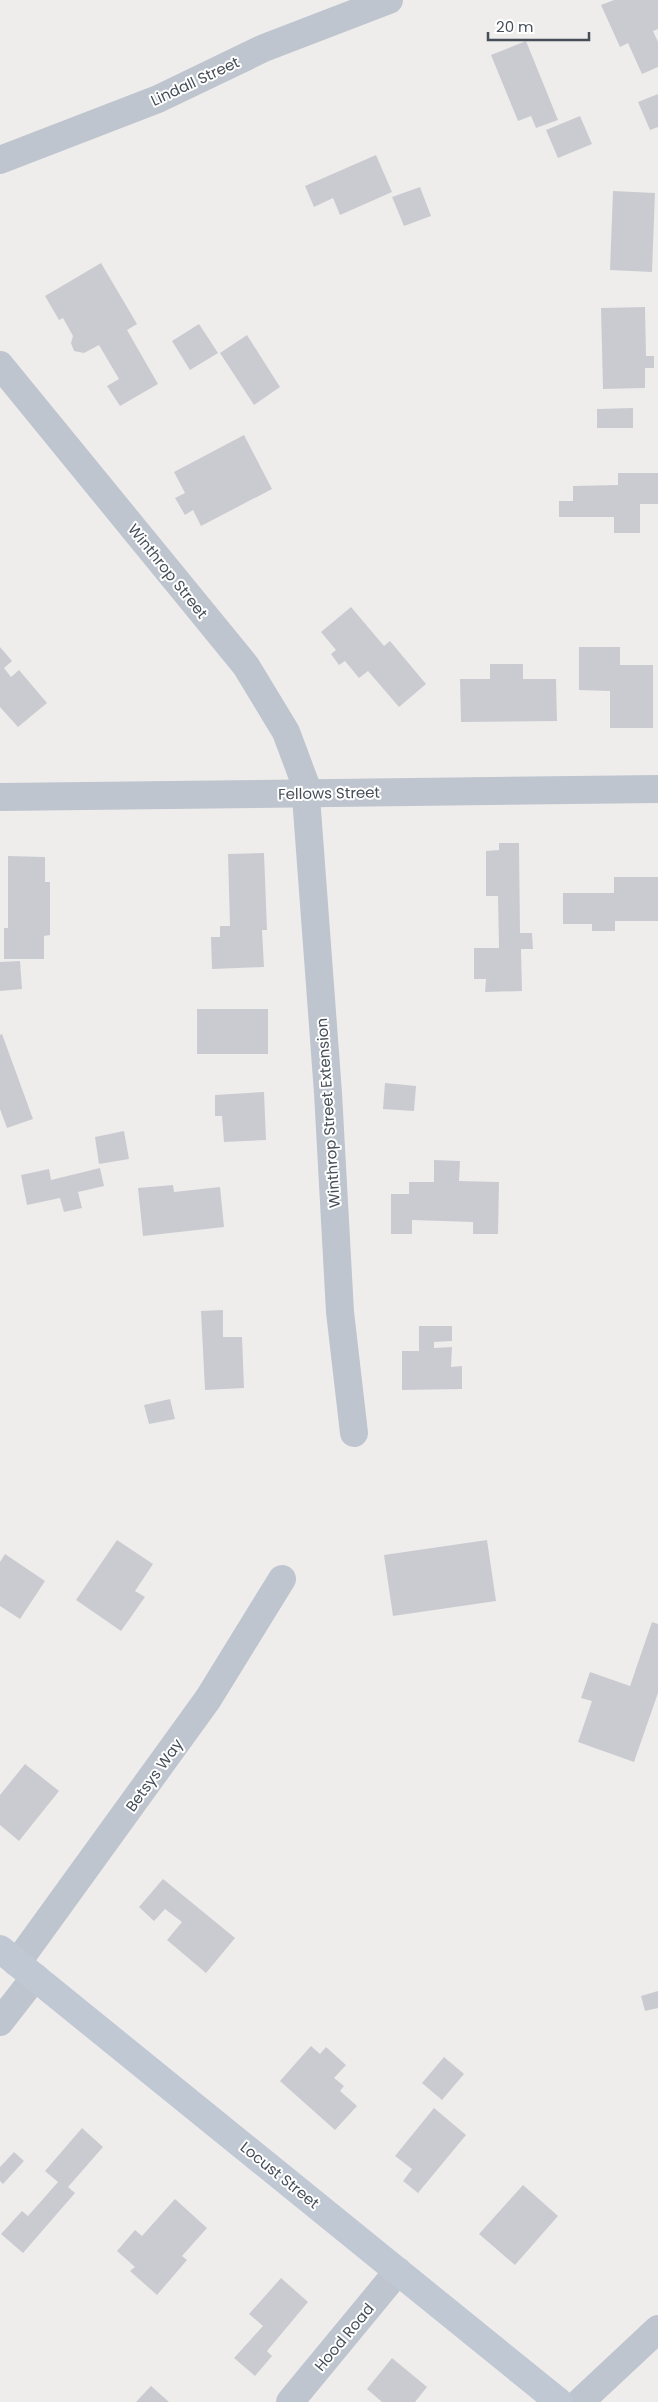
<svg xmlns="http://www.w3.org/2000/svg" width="658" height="2402" viewBox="0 0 658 2402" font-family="Poppins,sans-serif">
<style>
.building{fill:#cacbd1}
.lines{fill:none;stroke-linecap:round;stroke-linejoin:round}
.street{stroke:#bec5ce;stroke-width:28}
.secondary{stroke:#c0c8d4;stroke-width:28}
.labels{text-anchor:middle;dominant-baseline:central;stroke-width:4;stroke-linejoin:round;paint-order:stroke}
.street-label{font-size:15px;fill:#464e58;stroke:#fff}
</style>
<rect width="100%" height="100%" fill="#efedec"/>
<!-- building -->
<g class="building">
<path d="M614,0H658V29L653,31L658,42V67L642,74L628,43L620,47L601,5Z"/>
<path d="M526,41L558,120L536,128L531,116L518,121L491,55Z"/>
<path d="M658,94V127L650,130L638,102Z"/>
<path d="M580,116L592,144L558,158L546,130Z"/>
<path d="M376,155L392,192L340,215L333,198L314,207L305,186Z"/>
<path d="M420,187L431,216L404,226L392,197Z"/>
<path d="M613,191L655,193L652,272L610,270Z"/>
<path d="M101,263L137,324L127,330L158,384L120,406L107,386L119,379L99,345L84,353L74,351L71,343L73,336L63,318L59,320L45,296Z"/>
<path d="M645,307L646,356H654V368H645V388L603,389L601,308Z"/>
<path d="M199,324L218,353L190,370L172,341Z"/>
<path d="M247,335L280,387L254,405L220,353Z"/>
<path d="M633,408V428H597V409Z"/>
<path d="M244,435L272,489L201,526L193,510L185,515L175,498L185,493L174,472Z"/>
<path d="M618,473H658V504H640V533H614V517H559V501H573V486L618,485Z"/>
<path d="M351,607L384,646L390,641L426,684L399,707L368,671L359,678L345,661L339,665L331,654L336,650L321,632Z"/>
<path d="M0,647L12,661L4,668L11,677L19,670L47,703L18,727L0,707Z"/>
<path d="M579,647H620V665H653V728H610V691L579,690Z"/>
<path d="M490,664H523V679H556L557,721L461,722L460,679H490Z"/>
<path d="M499,843H519L520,933H532L533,949H521L522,991L485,992L486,979H474V948H499L498,896H486V851L499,850Z"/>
<path d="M264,853L267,930H262L264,967L212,969L211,937H220V926H230L228,854Z"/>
<path d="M8,856L45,857V882H50V935L44,936V959H4V928H8Z"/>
<path d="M614,877H658V921H615V931H592V924H563V893H614Z"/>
<path d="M20,961L22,989L0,991V962Z"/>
<rect x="197" y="1009" width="71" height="45"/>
<path d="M2,1034L33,1119L7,1128L0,1109V1035Z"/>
<path d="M385,1083L416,1086L414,1111L383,1109Z"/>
<path d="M264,1092L266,1140L224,1142L222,1116H215V1095Z"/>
<path d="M124,1131L129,1159L99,1164L95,1137Z"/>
<path d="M434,1160L460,1161L459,1181L499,1182L498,1234H473V1222L412,1220V1234H391V1194H409V1182H434Z"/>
<path d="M100,1168L104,1186L78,1192L82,1208L64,1212L60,1198L27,1205L21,1175L49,1169L51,1180Z"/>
<path d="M173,1185L174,1192L220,1187L224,1227L143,1236L138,1188Z"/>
<path d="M223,1310V1337H242L244,1388L205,1390L201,1311Z"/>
<path d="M419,1326H452V1341L434,1342V1348L452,1347L451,1367L462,1366V1389L402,1390V1351H419Z"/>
<path d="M170,1399L175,1419L149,1424L144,1405Z"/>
<path d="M117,1540L153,1564L135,1591L145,1597L121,1631L76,1600Z"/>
<path d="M487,1540L496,1601L393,1616L384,1555Z"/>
<path d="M5,1554L45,1581L20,1619L0,1606V1562Z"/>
<path d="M652,1622L658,1624V1693L634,1762L578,1742L592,1701L581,1698L590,1672L630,1686Z"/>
<path d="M25,1764L59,1791L19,1841L0,1825V1795Z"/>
<path d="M163,1879L235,1938L206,1973L167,1940L182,1922L165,1909L154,1921L139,1907Z"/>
<path d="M658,1991V2008L645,2011L641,1996Z"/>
<path d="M311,2046L320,2054L326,2047L346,2065L334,2078L344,2086L340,2091L357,2106L335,2130L280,2081Z"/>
<path d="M444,2057L464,2074L442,2100L422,2083Z"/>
<path d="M434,2108L466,2135L418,2193L403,2181L412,2169L395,2156Z"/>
<path d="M82,2128L103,2147L68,2187L75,2193L23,2253L1,2234L22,2211L28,2216L58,2182L45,2171Z"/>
<path d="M14,2152L24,2161L3,2184L0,2181V2167Z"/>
<path d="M523,2185L558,2216L515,2265L479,2234Z"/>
<path d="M175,2199L207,2228L182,2256L187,2260L157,2295L130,2271L135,2267L117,2251L135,2230L142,2236Z"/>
<path d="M281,2278L308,2302L267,2351L272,2356L255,2376L234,2358L263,2326L249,2314Z"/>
<path d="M392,2358L427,2387L415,2402H382L367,2389Z"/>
<path d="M151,2386L169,2402H136Z"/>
</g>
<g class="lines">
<!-- street -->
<g class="street">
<path d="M0,160L158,99L264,48L389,0"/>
<path d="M0,365L246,666L286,732L305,783L328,1093L340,1312L354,1433"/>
<path d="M0,797L658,789"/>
<path d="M17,1963L208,1699L282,1579"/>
<path d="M0,2022L35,1977"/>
<path d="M290,2402L398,2271"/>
<path d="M580,2402L658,2329"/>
</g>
<!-- secondary -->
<path class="secondary" d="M0,1949L559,2402"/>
</g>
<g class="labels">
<!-- street labels -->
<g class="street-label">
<text transform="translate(195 81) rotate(-25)">Lindall Street</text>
<text transform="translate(168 571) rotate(51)">Winthrop Street</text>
<text transform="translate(329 793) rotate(-1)">Fellows Street</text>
<text transform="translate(328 1113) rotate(-94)">Winthrop Street Extension</text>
<text transform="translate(154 1775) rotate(-54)">Betsys Way</text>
<text transform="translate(280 2175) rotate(39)">Locust Street</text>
<text transform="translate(344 2337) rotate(-50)">Hood Road</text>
</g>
</g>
<!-- scale -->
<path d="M488 32v8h101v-8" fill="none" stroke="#464e58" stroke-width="2.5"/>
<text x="496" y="32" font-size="15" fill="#464e58" stroke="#ffffff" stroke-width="4" paint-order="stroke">20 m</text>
</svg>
